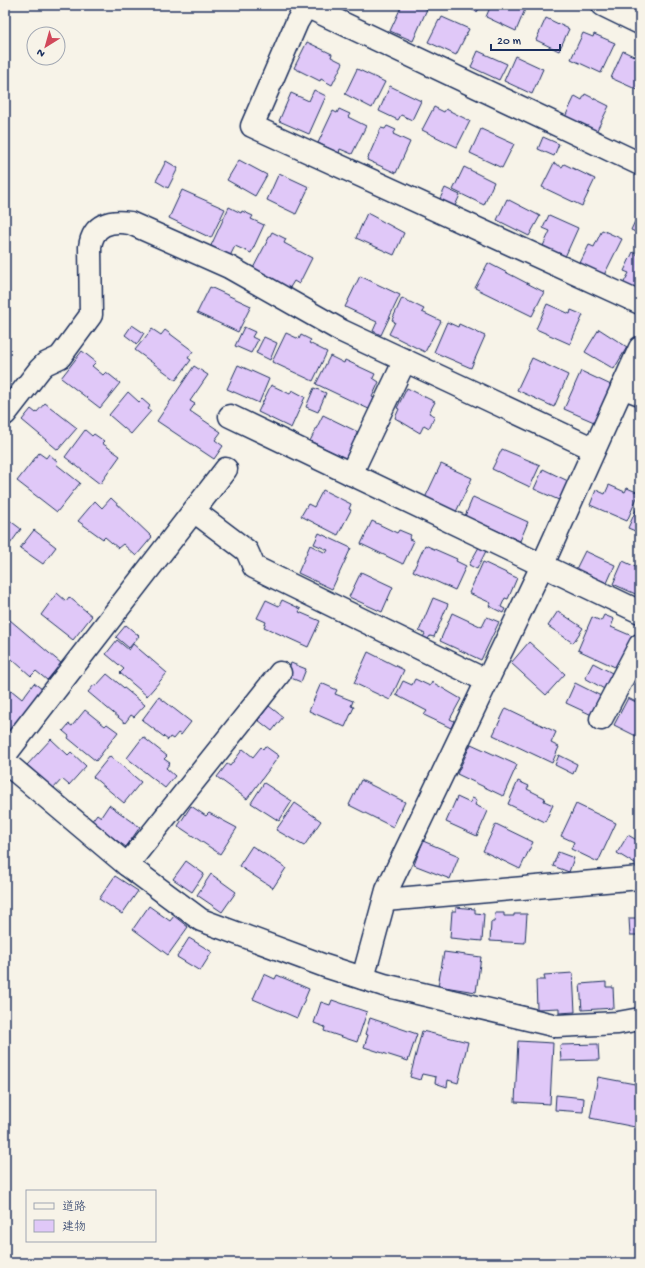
<svg xmlns="http://www.w3.org/2000/svg" width="645" height="1268" viewBox="0 0 645 1268" font-family="'Gochi Hand','Klee One',sans-serif">
<style>
.building{fill:#e0c8f8;stroke:#1b2f5e}
.lines{fill:none;stroke-linecap:round;stroke-linejoin:round}
.minor-casing{stroke:#1b2f5e;stroke-width:25}
.minor{stroke:#f7f3e8;stroke-width:22}
</style>
<rect width="100%" height="100%" fill="#f7f3e8"/>
<filter id="ink" filterUnits="userSpaceOnUse"><feTurbulence type="fractalNoise" baseFrequency=".025" numOctaves="2"/><feDisplacementMap in="SourceGraphic" scale="8" xChannelSelector="R" yChannelSelector="G"/><feConvolveMatrix kernelMatrix="1 2 1 2 8 2 1 2 1" color-interpolation-filters="sRGB"/></filter>
<g filter="url(#ink)">
<!-- building -->
<g class="building">
<path d="M402,5H418L427,9L413,41L390,31Z"/>
<path d="M462,5H481L477,12Z"/>
<path d="M491,5H521L526,7L516,31L486,17Z"/>
<path d="M442,17L469,29L456,55L428,42L439,20L440,21Z"/>
<path d="M546,18L569,29L559,51L536,40Z"/>
<path d="M583,33L593,37L594,34L615,43L601,73L571,59Z"/>
<path d="M307,42L332,54L331,57L343,63L332,85L321,79L320,81L294,68Z"/>
<path d="M478,51L507,64L499,80L471,67Z"/>
<path d="M623,51L640,59V91L611,78Z"/>
<path d="M515,56L543,69L532,94L504,81Z"/>
<path d="M357,69L385,82L372,108L345,94Z"/>
<path d="M390,86L421,101L412,120L401,115L398,120L379,111Z"/>
<path d="M314,90L326,96L309,134L279,121L291,93L309,101Z"/>
<path d="M585,94L609,106L596,132L565,117L575,96L582,100Z"/>
<path d="M434,107L444,112L446,109L470,121L457,147L422,130Z"/>
<path d="M339,109L350,114L348,117L366,126L352,154L340,149L339,153L318,143L333,111L337,113Z"/>
<path d="M387,126L396,130L393,134L410,142L396,173L367,160L381,128L385,129Z"/>
<path d="M481,129L514,144L502,168L470,153Z"/>
<path d="M543,137L559,144L554,156L538,149Z"/>
<path d="M239,160L267,175L255,196L227,180Z"/>
<path d="M166,161L178,168L168,188L156,181Z"/>
<path d="M554,163L562,167L564,164L595,179L582,206L542,187Z"/>
<path d="M464,167L494,182L484,205L453,190Z"/>
<path d="M279,173L309,187L296,214L267,200Z"/>
<path d="M445,188L460,195L454,208L439,201Z"/>
<path d="M182,190L225,209L211,238L169,218Z"/>
<path d="M507,199L540,216L529,236L497,220Z"/>
<path d="M229,207L241,213L242,211L253,216L251,219L264,225L251,253L235,246L227,262L208,252Z"/>
<path d="M640,210V234L631,230Z"/>
<path d="M367,213L404,233L394,255L356,238Z"/>
<path d="M549,215L578,228L565,257L543,246L550,231L543,228Z"/>
<path d="M602,230L622,239L603,277L579,265L589,245L594,247Z"/>
<path d="M272,232L286,239L284,243L312,258L299,284L294,281L289,289L251,272Z"/>
<path d="M633,252L640,256V292L623,284L629,273L624,271Z"/>
<path d="M488,263L544,292L532,316L475,288Z"/>
<path d="M360,276L400,295L381,335L373,331L377,322L345,307Z"/>
<path d="M210,287L251,306L238,332L197,313Z"/>
<path d="M402,298L424,309L422,312L441,321L425,352L389,334L395,322L392,320Z"/>
<path d="M547,304L570,314L571,310L583,315L570,344L536,329Z"/>
<path d="M447,322L458,327L459,324L485,336L471,368L434,352Z"/>
<path d="M132,325L144,333L137,344L125,335Z"/>
<path d="M244,327L255,332L252,337L258,340L251,353L235,346Z"/>
<path d="M152,329L161,335L165,330L193,351L188,358L191,360L176,380L135,350Z"/>
<path d="M599,329L627,347L614,369L585,352Z"/>
<path d="M286,333L299,339L301,335L311,340L309,343L327,352L313,381L272,362Z"/>
<path d="M264,337L277,343L270,360L256,353Z"/>
<path d="M82,351L96,362L92,366L103,375L106,372L120,383L100,408L61,378Z"/>
<path d="M330,356L344,363L345,360L375,374L373,378L379,382L372,397L378,400L373,411L316,384Z"/>
<path d="M532,358L568,375L554,407L517,390Z"/>
<path d="M238,365L269,379L259,403L227,389Z"/>
<path d="M194,366L208,375L190,401L195,404L190,411L221,432L215,440L223,446L214,459L157,421Z"/>
<path d="M581,371L611,385L594,422L564,409Z"/>
<path d="M271,385L290,394L292,390L305,397L291,428L258,412Z"/>
<path d="M314,388L326,393L318,412L306,407Z"/>
<path d="M407,388L435,402L429,413L435,416L429,428L424,425L420,433L395,418L399,409L397,408Z"/>
<path d="M128,392L139,402L142,399L150,406L148,409L151,411L131,434L109,415Z"/>
<path d="M45,403L77,428L58,450L22,420L31,409L36,413Z"/>
<path d="M323,415L360,433L347,459L310,441Z"/>
<path d="M85,430L92,436L94,434L104,441L102,443L120,456L100,484L65,457Z"/>
<path d="M502,449L540,465L530,487L492,469Z"/>
<path d="M39,453L46,458L49,454L58,462L56,464L80,483L57,512L17,481Z"/>
<path d="M441,464L472,478L456,512L425,498Z"/>
<path d="M543,469L570,482L561,501L534,489Z"/>
<path d="M609,485L625,492L627,488L639,493L627,521L590,505L596,490L605,494Z"/>
<path d="M323,490L351,504L349,509L351,510L338,535L301,516L308,504L314,507Z"/>
<path d="M473,497L528,522L520,541L465,516Z"/>
<path d="M111,498L152,537L136,556L123,544L118,548L105,537L103,539L78,521L95,501L102,508Z"/>
<path d="M640,501V533L628,528Z"/>
<path d="M5,517L21,529L10,544L5,540Z"/>
<path d="M372,521L397,533L399,530L411,535L409,539L414,541L403,564L361,544Z"/>
<path d="M34,530L56,547L43,564L20,548Z"/>
<path d="M319,533L351,548L332,589L298,573L310,545L326,553L328,550L314,544Z"/>
<path d="M425,545L457,559L456,561L466,566L455,590L413,571Z"/>
<path d="M479,547L486,551L477,569L469,565Z"/>
<path d="M585,551L615,565L607,583L576,569Z"/>
<path d="M623,561L640,569V596L613,584Z"/>
<path d="M483,562L517,578L508,599L505,598L501,607L505,609L503,613L489,606L491,603L469,593Z"/>
<path d="M361,572L393,587L382,612L349,597Z"/>
<path d="M57,593L66,601L69,597L92,616L73,640L41,615Z"/>
<path d="M433,598L448,604L434,637L430,636L428,639L423,637L425,634L419,631Z"/>
<path d="M266,600L279,606L282,600L301,609L299,612L320,621L308,647L264,627L266,622L257,618Z"/>
<path d="M558,611L583,628L573,643L548,626Z"/>
<path d="M452,613L482,627L487,617L499,622L481,660L440,641Z"/>
<path d="M604,615L614,619L611,627L632,636L617,668L578,650L592,617L601,621Z"/>
<path d="M10,620L62,664L47,680L36,671L31,676L5,653V626Z"/>
<path d="M126,625L139,636L129,648L116,637Z"/>
<path d="M117,640L129,650L133,644L167,673L147,696L120,673L124,669L106,654Z"/>
<path d="M529,642L565,674L546,695L511,663Z"/>
<path d="M368,652L404,670L390,700L354,683Z"/>
<path d="M291,663L306,669L301,682L286,676Z"/>
<path d="M593,663L614,674L606,690L585,678Z"/>
<path d="M107,674L145,705L134,717L131,715L125,723L88,692L94,685L96,686Z"/>
<path d="M415,679L430,686L432,682L461,699L450,719L454,721L451,728L424,715L427,711L396,695L403,681L412,685Z"/>
<path d="M34,683L42,689L5,736V698L11,690L22,699Z"/>
<path d="M321,683L337,690L335,694L353,701L351,706L354,707L345,727L309,711Z"/>
<path d="M575,683L603,697L594,716L566,703Z"/>
<path d="M159,697L191,722L181,735L178,733L173,739L170,737L168,740L142,720Z"/>
<path d="M628,698L640,704V738L614,725Z"/>
<path d="M269,706L283,717L272,731L258,720Z"/>
<path d="M506,708L556,732L551,743L559,747L552,763L493,735Z"/>
<path d="M85,710L105,726L107,724L118,732L96,761L68,738L69,736L63,731L69,724L72,726Z"/>
<path d="M143,737L167,756L164,759L170,763L166,768L175,776L165,788L127,758Z"/>
<path d="M51,739L68,755L71,752L86,766L69,785L62,779L53,789L27,765Z"/>
<path d="M471,744L517,765L503,796L457,774Z"/>
<path d="M265,746L279,756L247,799L217,777L227,764L230,766L243,749L253,757L261,747L263,749Z"/>
<path d="M559,755L577,764L573,774L555,765Z"/>
<path d="M110,756L141,782L124,803L93,777Z"/>
<path d="M361,780L405,802L393,827L349,805Z"/>
<path d="M518,781L529,786L527,789L545,798L544,801L553,805L545,822L508,804Z"/>
<path d="M264,783L292,801L279,821L251,803Z"/>
<path d="M457,797L470,803L472,798L477,800L475,805L488,811L477,836L446,822Z"/>
<path d="M295,803L321,821L304,846L276,830Z"/>
<path d="M576,804L616,823L598,862L571,849L574,842L561,836Z"/>
<path d="M109,805L140,827L126,847L91,822L97,814L101,817Z"/>
<path d="M191,806L206,816L209,813L237,828L220,854L178,826Z"/>
<path d="M496,824L533,842L520,869L483,851Z"/>
<path d="M628,835L640,842V867L617,853Z"/>
<path d="M423,841L459,856L450,879L414,865Z"/>
<path d="M252,846L286,868L273,888L239,866Z"/>
<path d="M558,852L574,858L569,872L553,866Z"/>
<path d="M186,861L204,874L192,892L173,879Z"/>
<path d="M211,874L236,892L222,912L197,895Z"/>
<path d="M115,876L138,891L122,914L99,899Z"/>
<path d="M149,906L170,921L174,916L188,927L168,955L133,929Z"/>
<path d="M456,907L475,909V913L484,914L482,941L450,938L452,911H456Z"/>
<path d="M640,908V935H630L629,918H638L637,909Z"/>
<path d="M495,913H504V916H514V914H527L525,943L490,941L491,922H494Z"/>
<path d="M189,938L212,952L200,971L177,957Z"/>
<path d="M444,952L481,957L476,992L438,986Z"/>
<path d="M573,973L575,1012L559,1013V1008L537,1009L536,980H545L544,975Z"/>
<path d="M264,974L275,979L277,975L309,989L297,1018L253,999Z"/>
<path d="M606,982V987H613L614,1008L582,1010L580,984Z"/>
<path d="M332,1000L367,1012L357,1042L324,1031L325,1027L314,1023L321,1002L330,1005Z"/>
<path d="M370,1018L417,1034L408,1061L364,1047L368,1035L365,1034Z"/>
<path d="M422,1031L468,1042L458,1083L448,1080L447,1087L435,1083L436,1077L422,1074L420,1080L410,1077Z"/>
<path d="M518,1041L553,1043L550,1104L515,1102Z"/>
<path d="M598,1044L599,1060L561,1061L560,1045Z"/>
<path d="M598,1077L640,1085V1128L590,1118Z"/>
<path d="M556,1095L584,1098L583,1112L555,1110Z"/>
</g>
<g class="lines">
<defs>
<g id="minor">
<path d="M307,5L297,22L252,126L640,303"/>
<path d="M603,5L640,23"/>
<path d="M306,6L640,164"/>
<path d="M622,387L640,394"/>
<path d="M5,414L40,369L45,364L60,357L91,315L90,247C93,224 110,220 130,223L229,267L342,331L594,449"/>
<path d="M230,416L640,612"/>
<path d="M351,474L405,360"/>
<path d="M194,511L247,551L254,567L487,681"/>
<path d="M601,719L640,645"/>
<path d="M5,755L226,469"/>
<path d="M5,762L127,865L201,920L325,966L384,985L557,1026L618,1023L640,1019"/>
<path d="M127,865L280,673"/>
<path d="M385,900L640,878"/>
<path d="M363,978L387,890L542,566L640,348"/>
</g>
</defs>
<!-- minor casing -->
<use href="#minor" class="minor-casing"/>
<!-- minor -->
<use href="#minor" class="minor"/>
</g>
</g>
<!-- margin -->
<rect width="645" height="1268" fill="none" stroke="#f7f3e8" stroke-width="20"/>
<rect x="10" y="10" width="625" height="1248" fill="none" stroke="#1b2f5e" stroke-width="1.5" filter="url(#ink)"/>
<!-- legend -->
<rect x="26" y="1190" width="130" height="52" fill="#f7f3e8" stroke="#9fa5b1"/>
<rect x="34" y="1203" width="20" height="6" fill="#f7f3e8" stroke="#9fa5b1"/>
<text x="62" y="1210" font-size="12" fill="#1b2f5e">道路</text>
<rect x="34" y="1220" width="20" height="12" fill="#e0c8f8" stroke="#9fa5b1"/>
<text x="62" y="1230" font-size="12" fill="#1b2f5e">建物</text>
<!-- north arrow -->
<g transform="translate(46 46) rotate(217)"><circle r="19" fill="#f7f3e8" stroke="#9fa5b1"/>
<path d="M0-3L7 15L0 10L-7 15Z" fill="#d1495b"/>
<text y="-6" font-size="11" font-weight="bold" text-anchor="middle" fill="#1b2f5e">N</text>
</g>
<!-- scale -->
<path d="M491 44v6h69v-6" fill="none" stroke="#1b2f5e" stroke-width="2"/>
<text x="497" y="44" font-size="12" fill="#1b2f5e" stroke="#f7f3e8" stroke-width="3" paint-order="stroke">20 m</text>
</svg>
